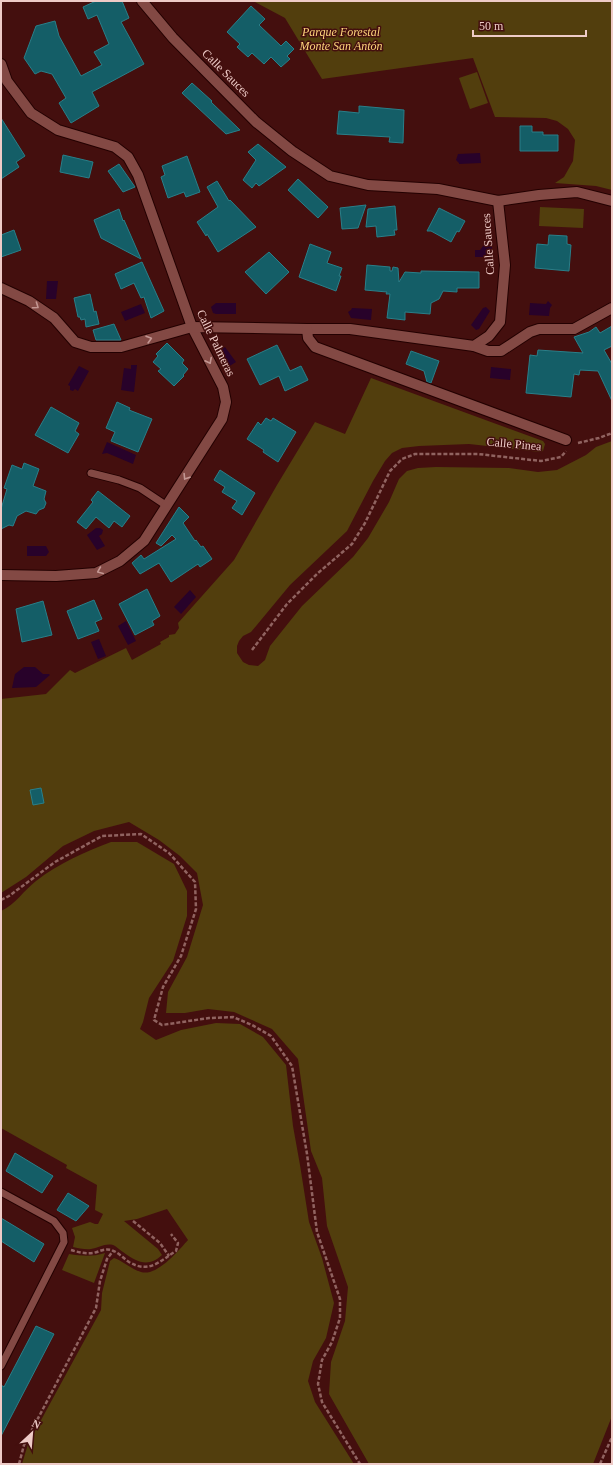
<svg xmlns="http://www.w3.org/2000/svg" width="613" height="1465" viewBox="0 0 613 1465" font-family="Georgia,serif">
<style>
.green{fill:#523e0d}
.water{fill:#28022a}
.building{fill:#145e67;stroke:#297f89}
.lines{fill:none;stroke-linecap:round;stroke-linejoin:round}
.lane-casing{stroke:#230001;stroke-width:9}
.street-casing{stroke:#230001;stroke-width:12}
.path{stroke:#906360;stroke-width:2.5;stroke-dasharray:4 2;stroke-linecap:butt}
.lane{stroke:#834944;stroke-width:7}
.street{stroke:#834944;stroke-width:10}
.oneway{stroke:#c39793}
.labels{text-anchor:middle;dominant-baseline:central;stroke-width:3;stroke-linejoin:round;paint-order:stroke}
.park-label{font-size:12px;font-style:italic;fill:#fdd57c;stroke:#440f0e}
.street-label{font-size:12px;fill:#eecbc7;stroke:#440f0e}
</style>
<rect width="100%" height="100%" fill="#440f0e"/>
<!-- green -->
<g class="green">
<path d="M253,1H612V190L596,186L555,183L564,177L573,161L575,140L568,129L557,121L546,118L495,117L473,58L322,79L285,18Z"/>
<path d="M477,72L488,103L470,109L459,78Z"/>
<path d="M540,207L584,209L583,228L539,226Z"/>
<path d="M371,378L543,441L545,444L543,451L540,452L469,444L419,446L402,448L392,453L385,461L373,481L347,531L290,585L251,632L243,636L239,641L237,646V653L243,662L249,665L258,666L265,660L270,646L302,606L353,557L368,538L389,502L399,479L407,471L418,468L436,467L509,468L538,472L557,470L586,455L596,447L612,441V1416L593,1464H369L329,1394L331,1362L345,1321L348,1287L327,1226L322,1178L311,1151L298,1059L272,1029L234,1012L208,1009L185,1013H166L168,992L187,957L203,905L197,873L180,856L159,840L129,822L94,831L63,846L26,877L1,893V699L46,694L70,670L75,673L126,648L132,660L161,644L160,642L169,637V635L175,634L179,628L178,623L234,560L277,485L315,422L345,434Z"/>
<path d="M111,842H137L174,864L187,891V916L173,961L149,998L143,1022L140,1029L156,1040L181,1030L216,1023L240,1024L263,1037L286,1065L293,1126L300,1165L309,1222L322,1258L334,1303L326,1338L313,1361L308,1381L315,1402L354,1464H22L28,1444L101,1310L102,1293L110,1261L114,1258C123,1261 131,1269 141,1272C157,1277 179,1250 188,1240L167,1209L137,1219L124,1221L158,1249L162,1255C148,1268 137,1262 123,1252C120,1250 116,1246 113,1245C105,1243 98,1248 91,1249C86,1250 78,1248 73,1247L75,1237L72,1228L90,1222L95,1224H98L103,1214L95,1210L97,1185L66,1168L67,1165L1,1128V911C15,905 24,890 36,881C59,863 85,852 111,842Z"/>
<path d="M105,1253L94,1283L62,1270L69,1254C82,1256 92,1257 105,1253Z"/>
</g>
<!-- water -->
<g class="water">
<path d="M480,153L481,163L459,164V163L456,160L458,154Z"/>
<path d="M484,245H492V257H475V250H480Z"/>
<path d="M47,281H58L56,299H46Z"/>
<path d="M548,301L552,305L550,308L549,316L529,315L530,303L546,304Z"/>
<path d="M216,303H236V314H216L213,313L211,307Z"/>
<path d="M141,304L145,313L125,321L121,312Z"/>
<path d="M486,307L490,311L479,329L476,330L471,325L483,308Z"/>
<path d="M352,308L372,309L371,320L351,318L348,312L351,310Z"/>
<path d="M225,347L236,362L228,367L218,352Z"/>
<path d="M131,365H137L134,392L121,390L124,368L131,369Z"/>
<path d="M79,366L89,371L78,391L75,389L73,391L70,390V386L68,385Z"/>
<path d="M491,367L511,369L510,380L490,378Z"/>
<path d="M107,442L136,455L133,464L107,453L102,454Z"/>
<path d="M96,528H100L103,530L102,534L99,536L105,546L97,550L87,535Z"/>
<path d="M27,546H46L49,552L46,556H27Z"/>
<path d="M190,590L196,597L181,614L174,607Z"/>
<path d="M126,621L136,641L128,645L118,626Z"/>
<path d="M99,639L106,656L98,659L91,642Z"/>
<path d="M24,667H35L43,674H49L50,675L36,687L12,688L15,674Z"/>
</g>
<!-- building -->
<g class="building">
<path d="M96,1H122L129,18L121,22L144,64L92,92L99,106L71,123L59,103L66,98L52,74L41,71L35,74L24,58L36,26L55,21L59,36L81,76L102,65L94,52L109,44L97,15L88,19L83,7Z"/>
<path d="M251,6L265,19L259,25L281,46L286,41L294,49L287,56L290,59L281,67L271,57L264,64L252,53L248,57L237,47L240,44L227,32Z"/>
<path d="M192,83L212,101L211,102L240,130L226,134L182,93Z"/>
<path d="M359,106L404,110L403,143L389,142L390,137L337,134L339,111L359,113Z"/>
<path d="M1,118L25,156L16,162L19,167L1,179Z"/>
<path d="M520,126H532V132H543V135H558V151H520Z"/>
<path d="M258,144L286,167L259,186L256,183L252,188L243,180L256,160L248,152Z"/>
<path d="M63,155L93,162L89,178L60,172Z"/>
<path d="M187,156L200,192L186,197L184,192L168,198L161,177L165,175L162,166Z"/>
<path d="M119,164L135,187L123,192L108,171Z"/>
<path d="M298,179L328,207L318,218L288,190Z"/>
<path d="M217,181L229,201L230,200L256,227L218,252L207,234L206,236L197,222L218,207L207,187Z"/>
<path d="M366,205L358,228L342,229L340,208Z"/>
<path d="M395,206L397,230H394L395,235L377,237L376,226L366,227L368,209Z"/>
<path d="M439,208L465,221L459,232L457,231L451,242L431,231H427Z"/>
<path d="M119,209L123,221L124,220L141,259L101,238L94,220Z"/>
<path d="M14,230L21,250L1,257V235Z"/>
<path d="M549,235L567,236V244L571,245L569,271L535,268L537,244L548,245Z"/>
<path d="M310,244L331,252L327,263L342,268L339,276H341L336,291L299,277Z"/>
<path d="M269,252L289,272L266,294L245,272Z"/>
<path d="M142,262L164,311L151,318L144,297L141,298L134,283L121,289L115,274Z"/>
<path d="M367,265L390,267V271H392L393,267L398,268L399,282L405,272L421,273V271L479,272V288H457V292L443,291L439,299L431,303L430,314L405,312V320L387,318L390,294H386L387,292L365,290Z"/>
<path d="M90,294L94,312L96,311L99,324L86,327L85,319L81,320L80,317H78L74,298Z"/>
<path d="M114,324L121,340H96L93,330Z"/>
<path d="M612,326V346L604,350L612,364V401L598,371L580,370L579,375L574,374L571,397L526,393L530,355L537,356L538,350L583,353L574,337L589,332L596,327L600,333Z"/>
<path d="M167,343L184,360L182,363L188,369L183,375L184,376L174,386L158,371L161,369L153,362L158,356L156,354Z"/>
<path d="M277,345L290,371L301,366L308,380L285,391L279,376L260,385L247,359Z"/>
<path d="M411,351L439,361L431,383L427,382L424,371L406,364Z"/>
<path d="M117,402L130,408L129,410L152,419L138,452L111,441L115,432L106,428Z"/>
<path d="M51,407L79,423L75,431L79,434L68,453L35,435Z"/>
<path d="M266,418L271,421L273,418L296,432L278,462L263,452L264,450L247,439L258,422L261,425Z"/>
<path d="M24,463L39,469L33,486L46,491L44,499L46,503L44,508L39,510L36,514L26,511L17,516L13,526L9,525L1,529V509L7,489L4,488L12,465L22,469Z"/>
<path d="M220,470L255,493L242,515L232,508L237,501L222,492L225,487L214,480Z"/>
<path d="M98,491L130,516L122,527L114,521L109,528L96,517L86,529L77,522L93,502L91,500Z"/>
<path d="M179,507L189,517L183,523L195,541L196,540L201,547L203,546L212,559L200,567L198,564L171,582L159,563L140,574L132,563L141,555L144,559L176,539L172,535L161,546L156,543Z"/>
<path d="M147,589L160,616L152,621L154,625L135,635L119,604Z"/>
<path d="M94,600L102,619L95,622L99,631L78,639L67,611Z"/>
<path d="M43,601L52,635L22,642L16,609Z"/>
<path d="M41,788L44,803L33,805L30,790Z"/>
<path d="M15,1153L53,1176L42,1193L6,1171Z"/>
<path d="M68,1193L89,1206L76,1221L57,1210Z"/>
<path d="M1,1218L44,1244L34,1262L1,1241Z"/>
<path d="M36,1326L54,1334L1,1436V1385L4,1387Z"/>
</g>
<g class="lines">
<defs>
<g id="lane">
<path d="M91,473L119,480L140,488L167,506"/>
<path d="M1,1192L54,1221L63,1233L64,1242L1,1366"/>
</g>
<g id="street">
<path d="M142,1L173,38L256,122L292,151L330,176L368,185L438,189L498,201L539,195L577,192L612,201"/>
<path d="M1,64L7,81L31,113L58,130L115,147L128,157L138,175L192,327L223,387L226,402L222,419L144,541L120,561L96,573L56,576L1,575"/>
<path d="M1,288L29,301L54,318L75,342L91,347H121L192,327L307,329H350L474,346L489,336L500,322L505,265L498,201"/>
<path d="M307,329L308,338L315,347L566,440"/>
<path d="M474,346L488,351H501L530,332L539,329H574L612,308"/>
</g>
</defs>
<!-- lane casing -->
<use href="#lane" class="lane-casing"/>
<!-- street casing -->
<use href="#street" class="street-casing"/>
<!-- path -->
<g class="path">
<path d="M578,443L599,438L612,433"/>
<path d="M252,650L287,604L318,573L352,544L365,523L390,471L402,459L415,454H478L541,461L561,457L566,451"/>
<path d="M1,900L9,896L55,862L102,836L141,834L169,853L195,882L196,909L181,956L163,987L154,1020L162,1025L209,1018L233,1017L252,1025L271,1036L292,1066L307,1154L317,1232L340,1299V1318L332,1342L322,1360L318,1384L322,1402L360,1464"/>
<path d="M133,1221L160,1243L169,1256"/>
<path d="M71,1250C77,1252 86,1254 93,1253C99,1252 104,1248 111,1250C118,1252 123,1258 129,1262C149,1274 160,1261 176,1251L178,1243L171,1234"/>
<path d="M19,1464L24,1445L96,1308L100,1281L107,1259L113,1251"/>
<path d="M600,1464L612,1437"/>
</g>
<!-- lane -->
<use href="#lane" class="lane"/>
<!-- street -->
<use href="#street" class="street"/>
</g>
<!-- one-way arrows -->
<defs><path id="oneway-chevron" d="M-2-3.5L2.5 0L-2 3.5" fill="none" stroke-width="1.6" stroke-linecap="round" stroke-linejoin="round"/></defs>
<g class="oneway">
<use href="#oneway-chevron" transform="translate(36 306) rotate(35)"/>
<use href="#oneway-chevron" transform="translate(149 339) rotate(-16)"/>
<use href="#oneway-chevron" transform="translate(209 361) rotate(63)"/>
<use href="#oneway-chevron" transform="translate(186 477) rotate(122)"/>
<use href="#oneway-chevron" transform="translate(100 571) rotate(157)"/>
</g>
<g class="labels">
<!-- park labels -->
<g class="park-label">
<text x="341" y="32">Parque Forestal<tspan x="341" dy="14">Monte San Antón</tspan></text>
</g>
<!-- street labels -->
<g class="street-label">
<text transform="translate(226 73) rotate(45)">Calle Sauces</text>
<text transform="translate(488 244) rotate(-94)">Calle Sauces</text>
<text transform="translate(216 343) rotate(64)">Calle Palmeras</text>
<text transform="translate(514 444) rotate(5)">Calle Pinea</text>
</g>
</g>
<!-- border -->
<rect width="613" height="1465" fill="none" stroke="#eecbc7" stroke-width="4"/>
<!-- north arrow -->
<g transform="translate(32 1433) rotate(26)" stroke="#440f0e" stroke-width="3" paint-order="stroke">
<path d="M0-3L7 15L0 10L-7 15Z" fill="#eecbc7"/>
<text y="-6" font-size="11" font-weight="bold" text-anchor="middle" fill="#eecbc7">N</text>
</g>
<!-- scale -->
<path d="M473 30v6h113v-6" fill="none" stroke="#eecbc7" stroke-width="2"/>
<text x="479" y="30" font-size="12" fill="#eecbc7" stroke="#440f0e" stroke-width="3" paint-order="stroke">50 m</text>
</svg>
